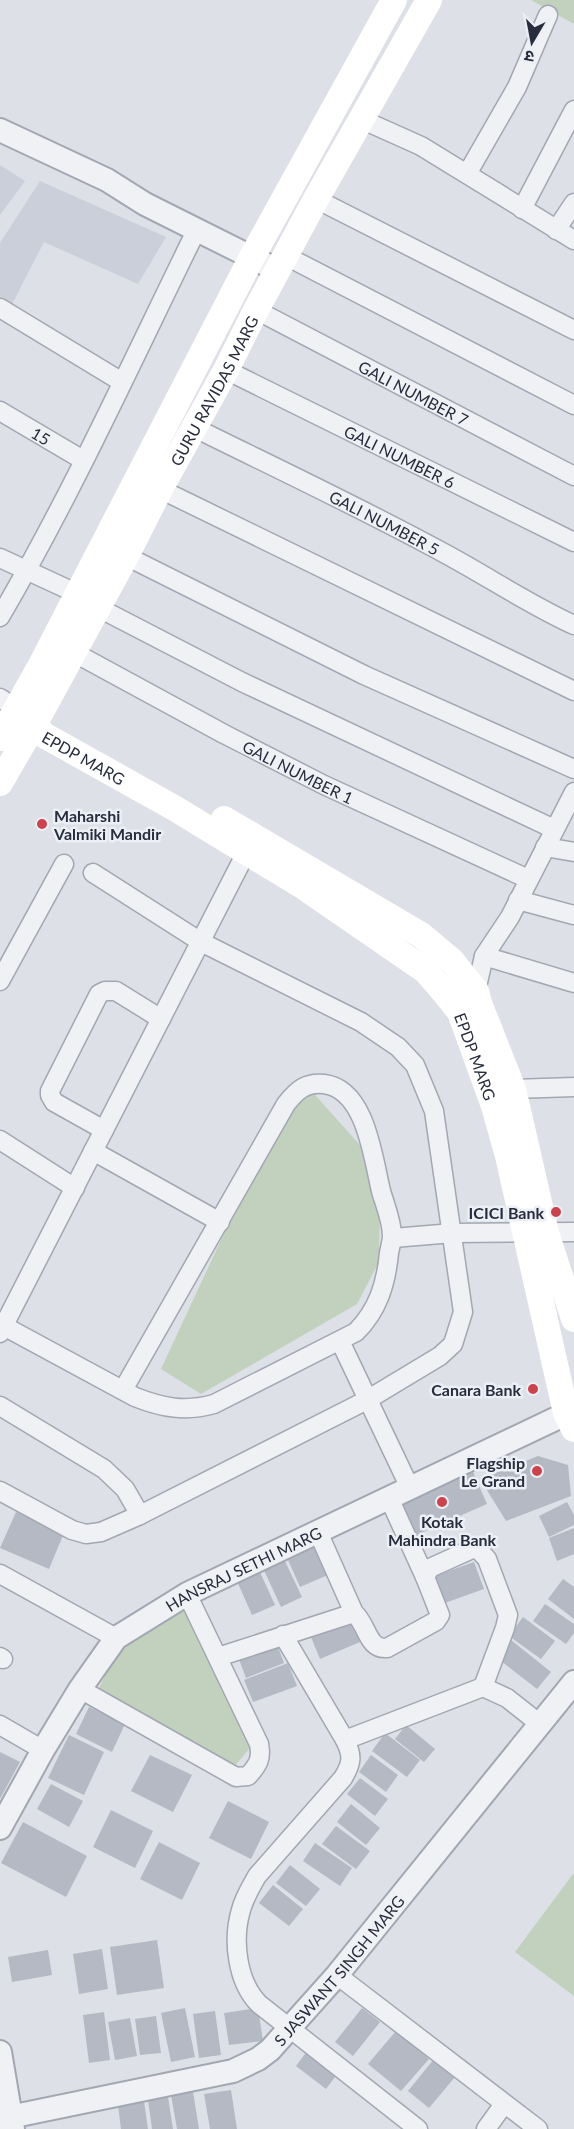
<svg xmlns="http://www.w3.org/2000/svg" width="574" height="2129" viewBox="0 0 574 2129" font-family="Lato,'Noto Sans Devanagari',sans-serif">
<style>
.built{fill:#cbcfd9}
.green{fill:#c2d1be}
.building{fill:#b4b9c3}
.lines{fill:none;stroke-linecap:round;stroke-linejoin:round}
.minor-casing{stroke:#a3a7b1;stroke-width:21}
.tertiary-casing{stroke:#a3a7b1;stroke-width:26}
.minor{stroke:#f0f1f5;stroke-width:18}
.tertiary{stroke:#f0f1f5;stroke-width:22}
.secondary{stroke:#fff;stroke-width:26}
.poi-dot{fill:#cb434d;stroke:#eceff5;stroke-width:2}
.labels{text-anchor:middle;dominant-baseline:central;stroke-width:5;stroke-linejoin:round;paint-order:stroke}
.street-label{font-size:16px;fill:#272d3d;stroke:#eceff5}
.poi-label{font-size:16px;font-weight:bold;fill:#272d3d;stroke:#eceff5;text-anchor:end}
</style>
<rect width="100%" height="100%" fill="#dde0e7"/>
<!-- built -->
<g class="built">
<path d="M0,165L25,181L0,215Z"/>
<path d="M40,181L166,237L138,284L44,242L9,310L0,303V243Z"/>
</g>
<!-- green -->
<g class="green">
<path d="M531,0H574V24Z"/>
<path d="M307,1086L360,1145L380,1196L379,1262L357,1304L201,1394L161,1369L239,1201Z"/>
<path d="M191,1604L228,1701L255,1742L233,1768L96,1694L124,1638Z"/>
<path d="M573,1874H574V1996L515,1952Z"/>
</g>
<!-- building -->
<g class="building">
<path d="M538,1456L568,1465L571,1496L506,1521L480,1479Z"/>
<path d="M471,1467L487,1504L412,1537L396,1501Z"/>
<path d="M567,1502L574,1515V1525L549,1537L539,1516Z"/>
<path d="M16,1512L64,1533L49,1569L0,1548Z"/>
<path d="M574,1528V1554L557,1561L549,1538Z"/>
<path d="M312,1539L328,1575L300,1587L284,1551Z"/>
<path d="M283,1557L302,1597L281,1607L262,1566Z"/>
<path d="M474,1562L484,1589L442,1604L432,1577Z"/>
<path d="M259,1570L275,1605L252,1615L237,1581Z"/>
<path d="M563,1579L574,1587V1619L548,1599Z"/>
<path d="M545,1604L574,1624V1633L566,1644L533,1621Z"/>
<path d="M523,1617L555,1641L541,1659L509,1636Z"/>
<path d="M351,1620L360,1642L320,1659L311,1637Z"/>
<path d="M275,1639L284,1663L246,1678L237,1654Z"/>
<path d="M511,1640L551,1672L537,1689L497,1658Z"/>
<path d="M288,1663L297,1686L253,1702L244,1680Z"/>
<path d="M89,1707L125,1724L112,1752L76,1734Z"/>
<path d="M406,1725L435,1749L424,1762L395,1739Z"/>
<path d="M385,1733L420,1760L407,1777L372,1751Z"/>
<path d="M69,1735L104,1752L84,1795L48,1778Z"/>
<path d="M0,1752L20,1762L0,1799Z"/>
<path d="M150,1755L192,1775L173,1812L131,1791Z"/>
<path d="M371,1755L398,1775L386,1792L359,1772Z"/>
<path d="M360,1778L388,1799L375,1816L347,1794Z"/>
<path d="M51,1784L83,1801L69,1827L37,1809Z"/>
<path d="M228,1801L269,1822L251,1859L209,1838Z"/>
<path d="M351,1804L380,1828L366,1845L337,1822Z"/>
<path d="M111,1810L153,1831L135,1868L93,1847Z"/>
<path d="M23,1822L87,1856L66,1897L1,1863Z"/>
<path d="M336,1826L370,1851L356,1869L322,1844Z"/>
<path d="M159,1842L200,1863L182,1900L140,1879Z"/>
<path d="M315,1843L352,1868L340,1886L303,1861Z"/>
<path d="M290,1865L320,1889L306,1906L276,1883Z"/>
<path d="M273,1885L303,1909L289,1926L259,1903Z"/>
<path d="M157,1940L164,1988L117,1995L110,1947Z"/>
<path d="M102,1949L108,1989L79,1994L73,1954Z"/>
<path d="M48,1950L52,1975L12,1982L8,1957Z"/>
<path d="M185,2008L195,2057L171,2062L161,2013Z"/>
<path d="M258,2008L263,2041L229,2045L224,2013Z"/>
<path d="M362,2008L380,2022L353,2056L335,2042Z"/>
<path d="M215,2011L221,2055L199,2058L193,2014Z"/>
<path d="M104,2012L110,2060L89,2063L83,2015Z"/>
<path d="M156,2016L161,2053L140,2055L135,2019Z"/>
<path d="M130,2018L137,2056L115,2060L108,2022Z"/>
<path d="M396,2031L429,2059L401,2091L368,2064Z"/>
<path d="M311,2046L341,2069L326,2089L296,2066Z"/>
<path d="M434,2059L455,2077L429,2108L408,2091Z"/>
<path d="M231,2090L237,2129H210L204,2094Z"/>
<path d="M193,2092L199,2129H177L171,2095Z"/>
<path d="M168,2097L173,2129H152L148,2100Z"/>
<path d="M144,2101L148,2129H121L118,2105Z"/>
</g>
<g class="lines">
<defs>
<g id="minor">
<path d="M363,120L421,146L574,240"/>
<path d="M467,174L517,87L548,15"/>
<path d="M316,199L574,330"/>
<path d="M522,209L574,110"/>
<path d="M556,230L574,203"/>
<path d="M286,256L574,405"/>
<path d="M0,308L122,382"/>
<path id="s1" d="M256,310L574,476"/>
<path id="s2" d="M226,370L574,542"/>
<path id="s3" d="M0,411L83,460"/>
<path id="s4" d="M193,427C276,468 361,508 442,552C487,576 528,604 574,625"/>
<path d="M160,489L574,691"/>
<path d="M126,556L364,675L574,769"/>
<path d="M0,558L78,594"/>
<path d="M97,607L242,682L554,829"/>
<path d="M0,617C73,492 133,359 197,229"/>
<path id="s5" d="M73,652L224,734L324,785L528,879"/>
<path d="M0,698L17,709"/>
<path d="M545,847L574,852"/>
<path d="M518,900L574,915"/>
<path d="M484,956L574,983"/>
<path d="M0,981L64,864"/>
<path d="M472,997L476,991L484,956L510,917L574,792"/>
<path d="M513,1089L574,1087"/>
<path d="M104,1130L54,1102L50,1095V1091L99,994L105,991H116L161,1019"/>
<path d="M0,1140L75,1188"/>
<path d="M93,1151L220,1222"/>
<path d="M393,1238L453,1233L574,1232"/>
<path d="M0,1324L135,1397C163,1408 185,1412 214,1404L356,1332C378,1310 386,1284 389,1253C390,1248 392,1240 392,1236C392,1221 385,1205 381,1191C373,1158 366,1089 324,1084C306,1082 297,1090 286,1104L123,1390"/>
<path d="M0,1333L251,843"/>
<path d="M340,1341L410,1488"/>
<path d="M0,1406L104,1469L125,1489L140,1515"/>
<path d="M0,1491L72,1530L86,1534L101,1532L140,1515L367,1400L440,1356L453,1344L463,1312L434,1111L415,1065L398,1047L361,1022L201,942L93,873"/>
<path d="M318,1532L354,1613C367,1623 367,1650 387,1648L436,1621L440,1615L425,1577L389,1498"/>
<path d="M0,1574L116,1638"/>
<path d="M425,1577L430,1568L472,1549H478L487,1559L508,1615L505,1628L483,1687"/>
<path d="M283,1635L345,1740C353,1756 352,1763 343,1778L257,1876C251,1887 244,1898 241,1910C232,1940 237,1982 259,2004L418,2129"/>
<path d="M0,1657L3,1659"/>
<path d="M218,1657L354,1613"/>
<path d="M80,1689L236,1777L248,1776C258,1765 262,1759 259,1744L187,1594"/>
<path d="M0,1725L43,1750"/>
<path d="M345,1740L483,1687L507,1698L540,1724"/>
<path d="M337,1975L538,2129"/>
<path d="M486,2129L504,2104"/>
</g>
<g id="tertiary">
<path d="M0,130L107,180L145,204L277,270"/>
<path id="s6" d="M0,1828L43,1750L80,1689L116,1638L187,1594L574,1410"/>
<path d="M0,2052L13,2129"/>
<path id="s7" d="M0,2119L233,2071L258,2059L270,2050L337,1975L574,1682"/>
</g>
</defs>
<!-- minor casing -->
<use href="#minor" class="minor-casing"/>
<!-- tertiary casing -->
<use href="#tertiary" class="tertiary-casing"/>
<!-- minor -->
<use href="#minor" class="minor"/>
<!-- tertiary -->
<use href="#tertiary" class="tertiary"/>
<!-- secondary -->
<g class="secondary">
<path id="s8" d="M17,709L35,722L42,734L176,809L304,887L426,971L444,992L460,1012L494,1106L508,1156L566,1413L574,1429"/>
<path d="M0,738L42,663L252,257L394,0"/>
<path id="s9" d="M0,783L41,712L126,556L160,489L226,370L256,310L316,199L429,0"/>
<path d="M224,819L421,935L452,961L476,991L479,1003L513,1089L546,1233L574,1319"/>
</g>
</g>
<!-- markers -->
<g class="poi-dot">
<circle cx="42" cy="824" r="6"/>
<circle cx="556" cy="1212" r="6"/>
<circle cx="533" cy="1389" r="6"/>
<circle cx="537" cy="1471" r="6"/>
<circle cx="442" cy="1502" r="6"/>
</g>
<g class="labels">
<!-- street labels -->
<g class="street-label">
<text stroke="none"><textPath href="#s9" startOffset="447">GURU RAVIDAS MARG</textPath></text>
<text stroke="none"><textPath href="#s1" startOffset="178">GALI NUMBER 7</textPath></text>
<text stroke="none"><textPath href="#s3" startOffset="48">15</textPath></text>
<text stroke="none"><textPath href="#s2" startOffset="194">GALI NUMBER 6</textPath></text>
<text stroke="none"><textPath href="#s4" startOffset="214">GALI NUMBER 5</textPath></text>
<text stroke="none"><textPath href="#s8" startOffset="84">EPDP MARG</textPath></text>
<text stroke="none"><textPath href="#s5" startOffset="255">GALI NUMBER 1</textPath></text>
<text stroke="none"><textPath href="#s8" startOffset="588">EPDP MARG</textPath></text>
<text stroke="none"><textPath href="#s6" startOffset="368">HANSRAJ SETHI MARG</textPath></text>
<text stroke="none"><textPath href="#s7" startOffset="386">S JASWANT SINGH MARG</textPath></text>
</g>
<!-- poi labels -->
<g class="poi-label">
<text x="54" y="815" text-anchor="start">Maharshi<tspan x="54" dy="18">Valmiki Mandir</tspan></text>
<text x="544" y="1212">ICICI Bank</text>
<text x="521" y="1389">Canara Bank</text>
<text x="525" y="1462">Flagship<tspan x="525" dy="18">Le Grand</tspan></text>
<text x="442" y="1521" text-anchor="middle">Kotak<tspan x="442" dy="18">Mahindra Bank</tspan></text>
</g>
</g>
<!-- north arrow -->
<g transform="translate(532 42) rotate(190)" stroke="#eceff5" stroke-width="4.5" paint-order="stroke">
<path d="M0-4.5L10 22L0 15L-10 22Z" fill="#272d3d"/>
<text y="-9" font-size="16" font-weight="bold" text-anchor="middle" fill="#272d3d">उ</text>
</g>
</svg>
